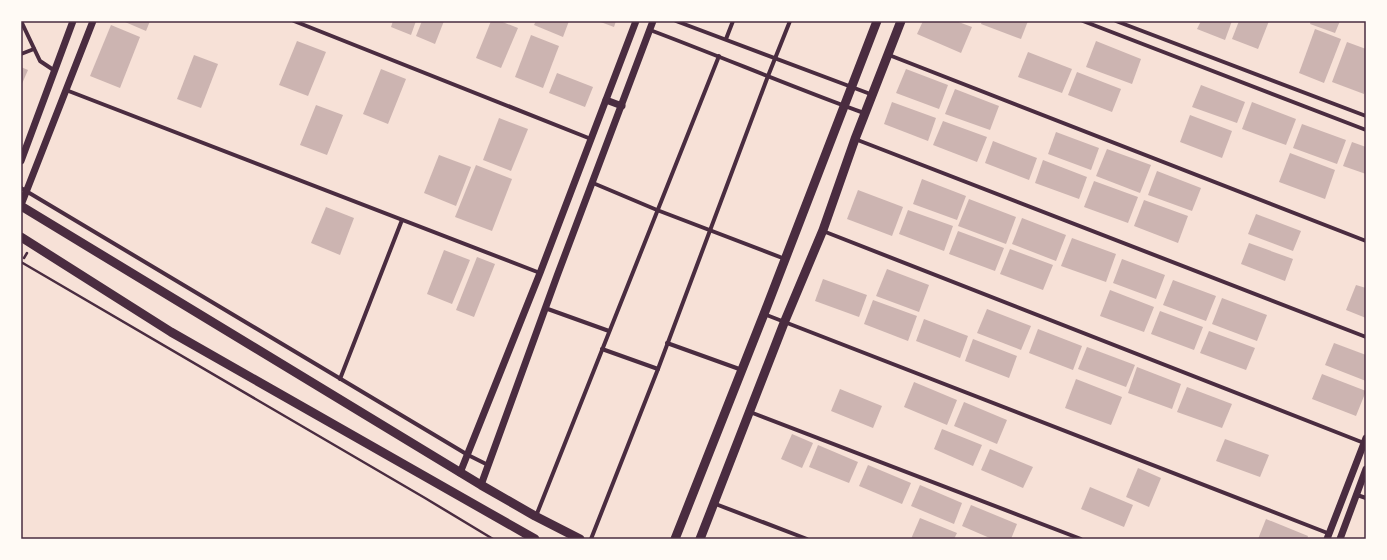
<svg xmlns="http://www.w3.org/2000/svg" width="1387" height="560" viewBox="0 0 1387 560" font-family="Jost,sans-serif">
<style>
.building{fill:#ccb4b1}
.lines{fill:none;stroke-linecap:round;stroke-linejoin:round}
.path{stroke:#4a2c40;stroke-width:2.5}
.minor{stroke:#4a2c40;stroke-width:4}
.tertiary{stroke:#4a2c40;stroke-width:7}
.primary{stroke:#4a2c40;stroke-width:9}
.neatline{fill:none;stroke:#4a2c40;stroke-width:1.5}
</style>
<rect width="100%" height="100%" fill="#f7e1d7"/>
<!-- building -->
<g class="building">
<path d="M126,21H150L146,31L125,22Z"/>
<path d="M393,21H416L411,35L391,27Z"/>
<path d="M422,21H444L435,44L416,36Z"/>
<path d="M491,21H500L518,28L501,68L476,58Z"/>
<path d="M536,21H569L563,37L534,25Z"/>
<path d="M598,21H616L614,27Z"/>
<path d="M923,21H956L972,27L961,53L917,34Z"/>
<path d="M982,21H1028L1021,39L981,24Z"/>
<path d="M1201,21H1232L1225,40L1197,29Z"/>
<path d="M1239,21H1269L1258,49L1232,39Z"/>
<path d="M1311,21H1340L1335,33L1310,24Z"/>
<path d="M111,25L140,37L120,88L90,76Z"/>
<path d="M1315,29L1341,39L1324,83L1299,73Z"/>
<path d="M531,35L559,46L543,88L515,77Z"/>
<path d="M297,41L326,52L308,96L279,85Z"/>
<path d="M1096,41L1141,59L1132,84L1086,67Z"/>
<path d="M1347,42L1366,49V88L1364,94L1332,82Z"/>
<path d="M1028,52L1072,69L1062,93L1018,77Z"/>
<path d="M194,55L218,64L201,108L177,99Z"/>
<path d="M21,67L28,70L21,86Z"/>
<path d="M381,69L406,79L388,124L363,114Z"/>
<path d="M906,69L948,85L939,109L896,93Z"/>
<path d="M1077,72L1121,89L1112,112L1068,95Z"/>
<path d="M557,73L593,87L585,107L549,93Z"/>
<path d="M1201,85L1245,102L1237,123L1192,107Z"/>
<path d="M955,89L999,106L990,130L945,114Z"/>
<path d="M892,102L936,118L928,141L884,124Z"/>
<path d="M1252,102L1296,119L1286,145L1242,129Z"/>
<path d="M316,105L343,115L327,155L300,145Z"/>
<path d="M1190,115L1232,131L1222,158L1180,142Z"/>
<path d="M499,118L528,129L511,171L483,160Z"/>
<path d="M943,121L987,137L977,162L933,145Z"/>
<path d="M1302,124L1346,140L1337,164L1293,148Z"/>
<path d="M1056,132L1099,148L1091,170L1048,154Z"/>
<path d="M993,141L1037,158L1029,180L985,163Z"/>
<path d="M1352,142L1366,147V174L1343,166Z"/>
<path d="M1107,149L1151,165L1140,193L1096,176Z"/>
<path d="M1290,153L1335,170L1325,199L1279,182Z"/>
<path d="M439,155L471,167L456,206L424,193Z"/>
<path d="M1043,160L1087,177L1079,199L1035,183Z"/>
<path d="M476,165L512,179L492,231L455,217Z"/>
<path d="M1157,171L1201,188L1192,211L1148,195Z"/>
<path d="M922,179L966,196L957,220L913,204Z"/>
<path d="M1094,181L1138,197L1128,223L1084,207Z"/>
<path d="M858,190L903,207L892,236L847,219Z"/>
<path d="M969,199L1016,217L1006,244L958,226Z"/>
<path d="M1144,200L1188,216L1178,243L1134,226Z"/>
<path d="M326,207L354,218L340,255L311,243Z"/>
<path d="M908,210L953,226L944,251L899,234Z"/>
<path d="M1256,214L1301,231L1293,251L1248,234Z"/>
<path d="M1022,218L1066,235L1056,261L1012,244Z"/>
<path d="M958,231L1004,248L995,271L949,254Z"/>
<path d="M1072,238L1116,254L1106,282L1061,266Z"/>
<path d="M1249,243L1293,259L1285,281L1241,264Z"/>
<path d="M1010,249L1053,265L1043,290L1000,274Z"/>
<path d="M444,250L470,260L452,304L427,294Z"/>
<path d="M477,257L495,264L474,317L456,310Z"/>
<path d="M1122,259L1165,275L1156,299L1113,283Z"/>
<path d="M887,269L929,285L919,312L876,296Z"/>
<path d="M823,279L867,295L859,317L815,301Z"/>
<path d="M1173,280L1216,296L1206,321L1163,305Z"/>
<path d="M1356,285L1366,288V318L1346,310Z"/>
<path d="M1110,290L1154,307L1144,332L1100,316Z"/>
<path d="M1222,298L1267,315L1257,341L1212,324Z"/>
<path d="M873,300L917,316L908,341L864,324Z"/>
<path d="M987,309L1031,326L1021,350L977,333Z"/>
<path d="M1160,311L1203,327L1194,350L1151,334Z"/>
<path d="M924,319L968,336L960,358L916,341Z"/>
<path d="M1038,329L1082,346L1073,370L1029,353Z"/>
<path d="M1209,331L1255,348L1246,370L1200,353Z"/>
<path d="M973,339L1017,356L1009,378L965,361Z"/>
<path d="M1334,343L1366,355V381L1325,365Z"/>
<path d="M1087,347L1135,365L1126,387L1078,369Z"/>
<path d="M1137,367L1181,384L1172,409L1128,393Z"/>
<path d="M1322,374L1366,391L1356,416L1312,399Z"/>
<path d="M1076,379L1122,397L1111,425L1065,408Z"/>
<path d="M914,382L957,400L947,425L904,407Z"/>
<path d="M1187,387L1232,404L1222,428L1177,412Z"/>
<path d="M840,389L882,406L873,428L831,411Z"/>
<path d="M964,402L1007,420L997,444L954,426Z"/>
<path d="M942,429L982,445L973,466L934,449Z"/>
<path d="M792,434L813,443L802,468L781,459Z"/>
<path d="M1225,439L1269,455L1260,477L1216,461Z"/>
<path d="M818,445L858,462L849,483L809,467Z"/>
<path d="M990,449L1033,467L1023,488L981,470Z"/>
<path d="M868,465L911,483L902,504L859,486Z"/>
<path d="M1138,468L1161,478L1149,507L1126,497Z"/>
<path d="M920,485L962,503L954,524L911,506Z"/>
<path d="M1090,487L1133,505L1124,527L1081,509Z"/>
<path d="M971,505L1017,524L1011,539H992L962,526Z"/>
<path d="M920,518L957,533L954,539H911Z"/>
<path d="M1266,519L1308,536L1307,539H1258Z"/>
</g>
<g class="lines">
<!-- path -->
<g class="path">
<path d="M24,258L27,253"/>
<path d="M21,262L425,498L493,539"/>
</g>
<!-- minor -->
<g class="minor">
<path d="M21,21L40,61L55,71"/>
<path d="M294,21L591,139"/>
<path d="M676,21L873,95"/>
<path d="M1083,21L1366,130"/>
<path d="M1116,21L1366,116"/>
<path d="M650,30C722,57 792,87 864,113"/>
<path d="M726,39L733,21"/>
<path d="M21,54L34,49"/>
<path d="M889,55L1366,241"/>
<path d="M66,90L540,273"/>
<path d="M855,139L1366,337"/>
<path d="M593,183L657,210L785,259"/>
<path d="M21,188L468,455L488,465"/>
<path d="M823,231L1364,443"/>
<path d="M545,308L609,331"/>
<path d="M764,314L1330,534"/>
<path d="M667,343L742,370"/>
<path d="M602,349L658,369"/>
<path d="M340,379L402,220"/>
<path d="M750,412L1081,539"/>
<path d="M1357,495L1366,498"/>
<path d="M713,503L807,539"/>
<path d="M536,516L719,56"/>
<path d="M591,539L658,369L768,76L790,21"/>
</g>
<!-- tertiary -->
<g class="tertiary">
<path d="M606,100L622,106"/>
<path d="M21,161L73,21"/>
<path d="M21,205L93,21"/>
<path d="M460,473L540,273L636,21"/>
<path d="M481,485L557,276L653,21"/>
<path d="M1327,539L1366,438"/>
<path d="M1340,539L1366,469"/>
</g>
<!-- primary -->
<g class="primary">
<path d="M21,206L481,485L535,516L580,539"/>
<path d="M21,237L171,332L535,539"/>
<path d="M675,539L764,314L877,21"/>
<path d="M700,539L784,323L823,230L855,139L901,21"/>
</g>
</g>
<!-- border -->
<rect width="1387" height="560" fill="none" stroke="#fffaf5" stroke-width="44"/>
<rect x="22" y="22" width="1343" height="516" class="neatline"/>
</svg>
